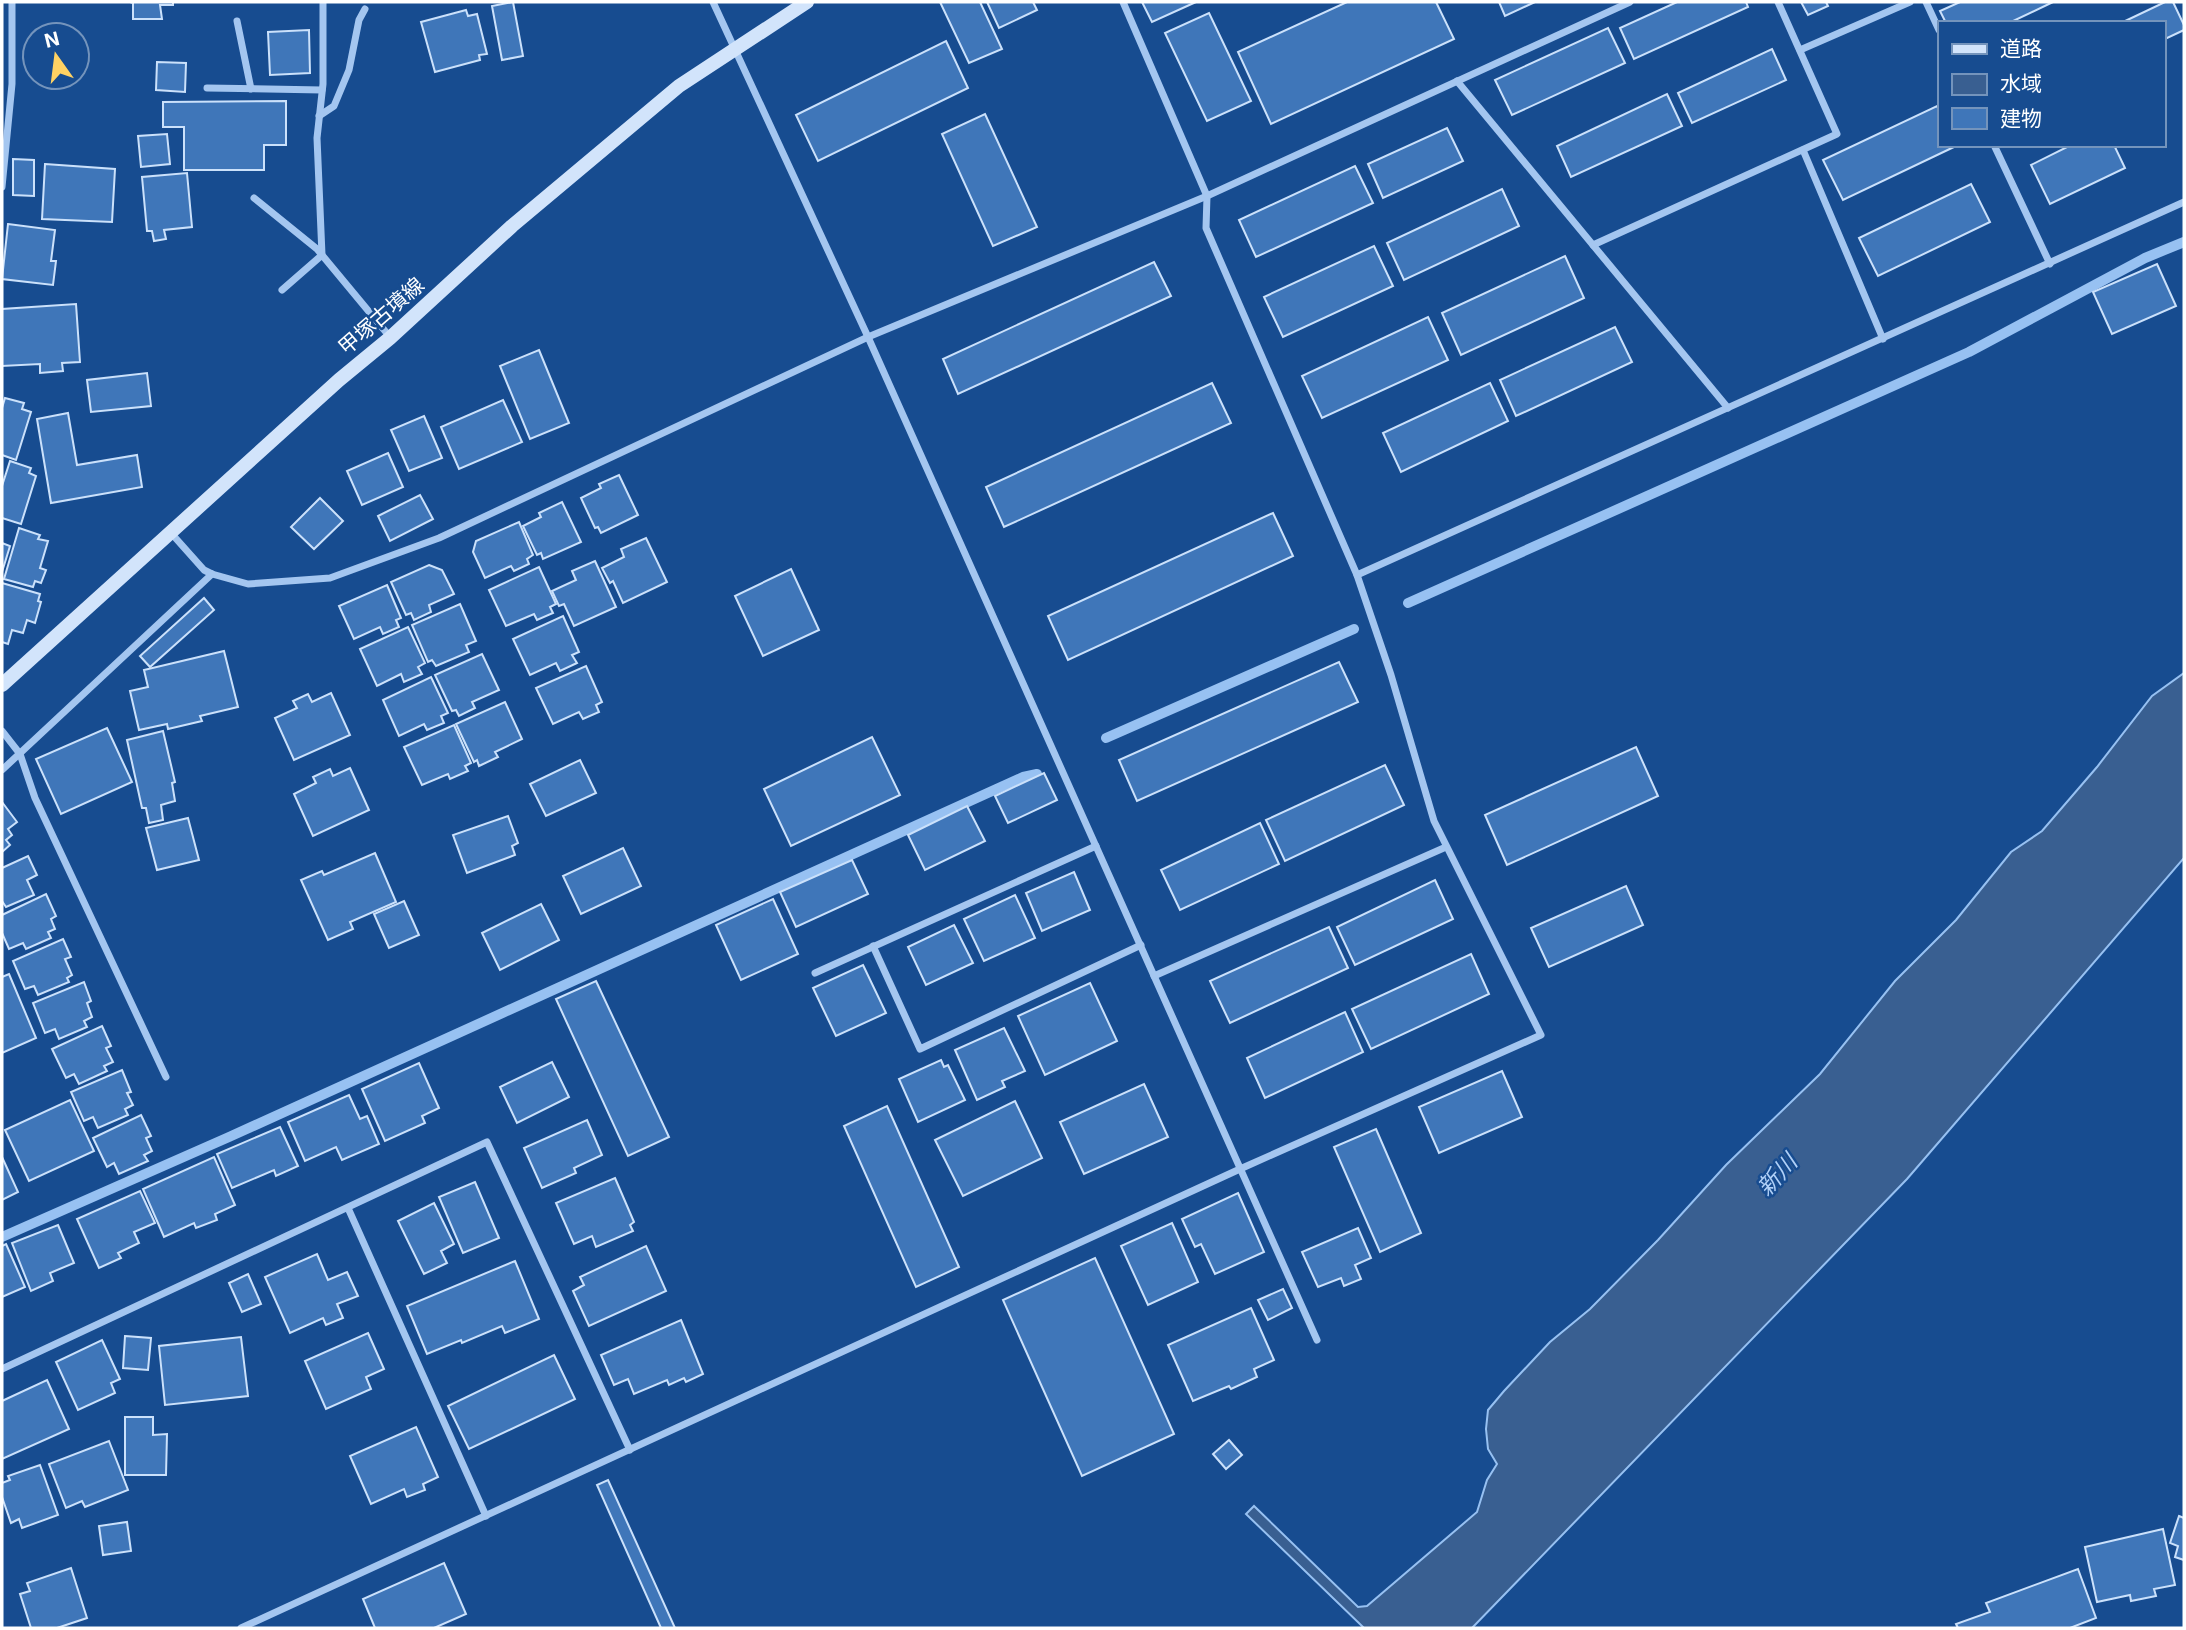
<svg xmlns="http://www.w3.org/2000/svg" width="2186" height="1630" viewBox="0 0 2186 1630" font-family="Inter,'Noto Sans JP',sans-serif">
<style>
.water{fill:#395f91;stroke:#97c1f2;stroke-width:2}
.lines{fill:none;stroke-linecap:round;stroke-linejoin:round}
.stream{stroke:#97c1f2;stroke-width:10}
.building{fill:#3f76b9;stroke:#cbe1fb;stroke-width:2}
.minor{stroke:#a4c6f0;stroke-width:7}
.secondary{stroke:#d2e4fb;stroke-width:14}
.labels{text-anchor:middle;dominant-baseline:central;stroke-width:5;stroke-linejoin:round;paint-order:stroke}
.street-label{font-size:21px;fill:#fff;stroke:#174c90}
.water-label{font-size:23px;font-style:italic;fill:#b0d0f7;stroke:#174c90}
</style>
<rect width="100%" height="100%" fill="#174c90"/>
<!-- water -->
<path class="water" d="M2184,673V858L1907,1179L1472,1628H1364L1246,1514L1254,1506L1358,1607L1367,1606L1477,1512L1487,1480L1497,1464L1488,1449L1486,1429L1488,1410L1504,1391L1550,1342L1590,1309L1658,1240L1726,1165L1820,1074L1895,981L1956,920L2011,852L2042,831L2097,767L2152,696Z"/>
<g class="lines">
<!-- stream -->
<g class="stream">
<path d="M1408,603L1969,352L2145,258L2184,242"/>
<path d="M1106,738L1354,629"/>
<path d="M2,1237L229,1137L1023,777L1037,774"/>
</g>
</g>
<!-- building -->
<g class="building">
<path d="M130,2H173V5H160L162,19H133V3Z"/>
<path d="M513,2L523,56L502,60L492,6Z"/>
<path d="M940,2H980L1002,49L969,63Z"/>
<path d="M987,2H1033L1037,10L999,28Z"/>
<path d="M1142,2H1196L1152,22Z"/>
<path d="M1347,2H1436L1454,39L1271,124L1238,52Z"/>
<path d="M1499,2H1535L1505,16Z"/>
<path d="M1677,2H1746L1748,7L1634,59L1620,28Z"/>
<path d="M1801,2H1826L1828,6L1808,15Z"/>
<path d="M1960,2H2053L2009,23H1946L1940,11Z"/>
<path d="M2165,2H2173L2184,25V30L2163,40V23H2121Z"/>
<path d="M466,10L468,16L477,14L487,54L479,55L480,60L435,72L421,22Z"/>
<path d="M1209,13L1251,101L1207,121L1165,33Z"/>
<path d="M1608,28L1625,63L1512,115L1495,80Z"/>
<path d="M309,30L310,73L270,75L268,32Z"/>
<path d="M946,41L968,88L818,161L796,115Z"/>
<path d="M1772,49L1786,80L1692,123L1678,93Z"/>
<path d="M157,62L186,63L185,92L156,90Z"/>
<path d="M1667,94L1682,126L1571,177L1557,146Z"/>
<path d="M286,101V145H264V170H184V127H163V102Z"/>
<path d="M1937,106L1939,111V145L1956,146L1843,200L1823,160Z"/>
<path d="M985,114L1037,227L993,246L942,134Z"/>
<path d="M1447,128L1463,161L1383,198L1368,164Z"/>
<path d="M167,134L170,164L141,167L138,136Z"/>
<path d="M2071,145H2114L2125,168L2050,204L2031,165Z"/>
<path d="M13,159L34,160V196L13,195Z"/>
<path d="M45,164L115,169L112,222L42,219Z"/>
<path d="M1355,166L1373,203L1256,257L1239,220Z"/>
<path d="M187,173L192,227L164,230L166,239L154,241L152,231H147L142,177Z"/>
<path d="M1971,184L1990,222L1878,276L1859,238Z"/>
<path d="M1502,189L1519,226L1404,280L1387,243Z"/>
<path d="M8,224L55,230L51,261H56L53,285L2,279Z"/>
<path d="M1374,246L1393,286L1283,337L1264,297Z"/>
<path d="M1565,256L1584,298L1461,355L1442,313Z"/>
<path d="M1154,262L1171,296L958,394L943,359Z"/>
<path d="M2157,264L2176,306L2112,334L2093,292Z"/>
<path d="M76,304L80,362L62,363L63,371L40,373V364L2,366V309Z"/>
<path d="M1428,317L1448,360L1322,418L1302,376Z"/>
<path d="M1615,327L1632,362L1516,416L1500,380Z"/>
<path d="M539,350L569,423L530,439L500,366Z"/>
<path d="M147,373L151,406L91,412L87,380Z"/>
<path d="M1212,383L1231,423L1004,527L986,487Z"/>
<path d="M1490,383L1508,421L1401,472L1383,433Z"/>
<path d="M5,398L24,403L22,409L31,412L16,460L2,455V408Z"/>
<path d="M503,400L522,442L459,469L441,427Z"/>
<path d="M68,413L77,465L137,455L142,487L51,503L37,419Z"/>
<path d="M424,416L442,458L409,471L391,430Z"/>
<path d="M388,453L403,487L362,505L347,471Z"/>
<path d="M10,461L31,468L29,473L36,476L21,524L2,518V486Z"/>
<path d="M619,475L638,515L601,533L598,527L595,528L581,498L601,488L599,484Z"/>
<path d="M420,495L433,519L390,541L378,516Z"/>
<path d="M320,498L343,521L314,549L291,527Z"/>
<path d="M562,502L581,542L543,559L541,553L537,555L523,526L541,517L539,513Z"/>
<path d="M1273,513L1293,556L1068,660L1048,616Z"/>
<path d="M519,522L533,555L527,559L529,564L514,571L511,566L485,578L473,552L476,541Z"/>
<path d="M19,528L40,535L38,539L48,541L40,568L46,570L41,583L35,581L33,587L4,579Z"/>
<path d="M646,538L667,582L623,603L613,581L610,583L602,568L624,557L621,549Z"/>
<path d="M2,543L10,546L2,572Z"/>
<path d="M595,561L616,607L574,626L564,604L559,606L552,591L576,580L572,571Z"/>
<path d="M429,565L442,570L454,594L429,605L431,612L414,620L411,613L406,615L391,582Z"/>
<path d="M539,567L556,604L550,607L553,613L537,620L534,614L506,626L489,590Z"/>
<path d="M791,569L819,630L763,656L735,596Z"/>
<path d="M2,583L40,594L38,601L41,602L35,623L27,620L23,633L12,630L8,644L2,642Z"/>
<path d="M387,585L401,618L396,620L399,627L383,634L380,627L354,639L339,606Z"/>
<path d="M204,598L214,610L150,667L140,656Z"/>
<path d="M460,604L476,641L466,645L469,652L436,666L432,660L428,662L412,625Z"/>
<path d="M563,616L579,652L572,655L577,663L560,671L556,663L530,675L513,639Z"/>
<path d="M408,627L425,663L418,667L422,674L404,682L401,674L377,686L360,649Z"/>
<path d="M224,651L238,707L200,716L202,721L168,729L167,724L139,730L130,691L148,687L144,670Z"/>
<path d="M482,654L499,690L472,702L475,708L459,716L456,710L452,711L435,675Z"/>
<path d="M1339,662L1358,702L1137,801L1119,760Z"/>
<path d="M586,666L602,702L596,705L599,712L583,719L579,712L553,724L536,688Z"/>
<path d="M431,677L448,713L441,716L444,723L427,730L424,724L399,736L383,700Z"/>
<path d="M331,693L350,735L294,760L275,718L297,708L293,701L308,694L312,702Z"/>
<path d="M505,702L522,739L495,752L498,757L479,766L477,760L474,762L456,724Z"/>
<path d="M454,725L471,763L465,766L468,771L450,779L448,774L422,785L404,747Z"/>
<path d="M107,728L132,782L61,814L36,759Z"/>
<path d="M163,731L175,782L172,783L175,801L161,805L163,820L149,823L146,808H142L127,740Z"/>
<path d="M872,737L900,795L791,846L764,789Z"/>
<path d="M1636,747L1658,796L1507,865L1485,815Z"/>
<path d="M580,760L596,793L546,816L530,784Z"/>
<path d="M1385,765L1404,805L1285,861L1266,820Z"/>
<path d="M350,768L369,810L313,836L294,794L316,783L313,777L330,769L333,776Z"/>
<path d="M1044,773L1057,800L1008,823L995,796Z"/>
<path d="M2,802L17,822L8,829L12,835L6,840L10,845L2,852Z"/>
<path d="M967,806L985,841L925,870L908,835Z"/>
<path d="M508,816L518,843L512,846L515,855L467,873L453,835Z"/>
<path d="M188,818L199,860L157,870L146,828Z"/>
<path d="M1260,823L1279,864L1180,910L1161,870Z"/>
<path d="M623,848L641,886L581,914L563,876Z"/>
<path d="M375,853L396,902L350,922L353,929L328,940L301,880L322,871L324,875Z"/>
<path d="M28,856L37,875L27,880L34,895L6,907L2,901V868Z"/>
<path d="M852,860L868,894L796,927L780,892Z"/>
<path d="M1074,872L1090,910L1042,931L1026,893Z"/>
<path d="M1435,880L1453,919L1355,965L1337,927Z"/>
<path d="M1626,886L1643,925L1549,967L1531,928Z"/>
<path d="M46,894L56,916L51,919L55,929L48,932L51,938L26,949L23,943L9,949L2,933V915Z"/>
<path d="M1015,895L1035,938L984,961L964,919Z"/>
<path d="M773,899L798,954L741,980L716,925Z"/>
<path d="M404,901L419,935L389,948L374,914Z"/>
<path d="M541,904L559,940L500,970L482,933Z"/>
<path d="M954,925L973,963L926,985L908,947Z"/>
<path d="M1329,927L1348,968L1230,1023L1210,981Z"/>
<path d="M63,939L71,957L65,959L72,975L67,978L69,982L38,995L34,986L25,989L13,961Z"/>
<path d="M1471,954L1489,994L1371,1049L1352,1009Z"/>
<path d="M863,965L886,1013L836,1036L813,988Z"/>
<path d="M9,974L36,1038L2,1053V977Z"/>
<path d="M596,981L669,1137L628,1156L556,999Z"/>
<path d="M84,982L91,1001L87,1003L92,1017L84,1021L87,1027L59,1039L55,1029L45,1033L33,1003Z"/>
<path d="M1090,983L1117,1041L1045,1075L1018,1016Z"/>
<path d="M1345,1012L1363,1052L1265,1098L1247,1058Z"/>
<path d="M102,1026L111,1046L106,1048L113,1062L104,1066L107,1071L79,1084L74,1074L66,1078L52,1049Z"/>
<path d="M1004,1028L1025,1071L1002,1081L1005,1087L977,1100L955,1050Z"/>
<path d="M941,1060L944,1067L948,1065L965,1100L918,1122L899,1079Z"/>
<path d="M552,1062L569,1097L517,1123L500,1087Z"/>
<path d="M419,1063L439,1108L422,1116L425,1123L385,1141L362,1089Z"/>
<path d="M122,1070L131,1092L127,1093L133,1105L125,1109L128,1115L98,1128L93,1117L84,1121L71,1092Z"/>
<path d="M1502,1071L1522,1117L1439,1153L1419,1107Z"/>
<path d="M1144,1084L1168,1137L1084,1174L1060,1122Z"/>
<path d="M349,1095L360,1119L367,1116L379,1144L342,1160L336,1147L305,1161L288,1122Z"/>
<path d="M70,1100L94,1151L29,1181L5,1130Z"/>
<path d="M1015,1101L1042,1158L963,1196L935,1140Z"/>
<path d="M887,1106L959,1267L916,1287L844,1126Z"/>
<path d="M141,1115L151,1136L146,1138L152,1151L144,1155L148,1161L119,1174L114,1163L107,1167L93,1138Z"/>
<path d="M587,1120L602,1155L574,1168L576,1173L542,1188L524,1148Z"/>
<path d="M280,1127L298,1166L276,1176L274,1170L232,1188L217,1154Z"/>
<path d="M1376,1129L1421,1233L1380,1252L1334,1147Z"/>
<path d="M2,1157L18,1192L2,1200Z"/>
<path d="M214,1157L235,1205L215,1214L217,1220L196,1228L194,1223L164,1237L143,1189Z"/>
<path d="M615,1178L634,1222L630,1225L633,1231L596,1247L592,1236L574,1244L556,1203Z"/>
<path d="M475,1182L499,1238L463,1253L439,1197Z"/>
<path d="M140,1191L155,1223L134,1232L139,1243L118,1253L121,1258L99,1268L77,1219Z"/>
<path d="M1238,1193L1264,1252L1215,1274L1201,1244L1195,1247L1182,1219Z"/>
<path d="M434,1203L454,1244L441,1251L447,1263L424,1274L398,1221Z"/>
<path d="M1172,1223L1198,1282L1148,1305L1121,1246Z"/>
<path d="M58,1225L74,1263L50,1273L53,1281L31,1291L12,1243Z"/>
<path d="M1358,1228L1371,1258L1355,1265L1361,1279L1344,1286L1341,1278L1318,1287L1302,1252Z"/>
<path d="M6,1244L25,1287L2,1297V1246Z"/>
<path d="M646,1246L666,1291L589,1326L573,1291L584,1285L580,1277Z"/>
<path d="M317,1254L328,1280L347,1272L358,1296L337,1304L343,1318L326,1325L323,1318L290,1333L265,1277Z"/>
<path d="M1095,1258L1174,1434L1082,1476L1003,1300Z"/>
<path d="M515,1261L539,1319L505,1333L502,1326L462,1343L461,1340L427,1354L407,1306Z"/>
<path d="M248,1274L261,1304L242,1312L229,1283Z"/>
<path d="M1283,1289L1292,1308L1268,1320L1258,1300Z"/>
<path d="M1251,1308L1274,1360L1254,1369L1257,1377L1231,1389L1229,1386L1193,1401L1168,1345Z"/>
<path d="M681,1320L703,1374L686,1382L684,1378L669,1385L667,1380L634,1394L628,1379L614,1385L601,1355Z"/>
<path d="M368,1333L384,1369L366,1377L371,1389L326,1409L305,1361Z"/>
<path d="M125,1336L151,1338L148,1370L123,1368Z"/>
<path d="M241,1337L248,1396L165,1405L159,1346Z"/>
<path d="M102,1340L120,1379L111,1383L115,1393L78,1410L56,1362Z"/>
<path d="M554,1355L575,1399L469,1449L448,1406Z"/>
<path d="M47,1380L69,1429L2,1459V1401Z"/>
<path d="M125,1417H153V1435L167,1434L166,1475H125Z"/>
<path d="M416,1427L438,1477L423,1484L425,1490L407,1497L404,1489L371,1504L350,1456Z"/>
<path d="M1229,1440L1242,1455L1226,1469L1213,1454Z"/>
<path d="M109,1441L128,1490L85,1507L82,1501L66,1508L49,1464Z"/>
<path d="M40,1465L58,1515L22,1528L19,1519L11,1523L2,1497V1483L10,1480L8,1476Z"/>
<path d="M608,1480L675,1628H661L597,1485Z"/>
<path d="M2179,1516L2184,1518V1560L2175,1557L2178,1546L2170,1543Z"/>
<path d="M127,1522L131,1551L103,1555L99,1526Z"/>
<path d="M2163,1529L2175,1585L2154,1589L2156,1596L2131,1601L2130,1595L2097,1602L2085,1547Z"/>
<path d="M444,1563L466,1614L434,1628H375L363,1599Z"/>
<path d="M71,1568L87,1618L57,1628H31L20,1594L30,1591L27,1583Z"/>
<path d="M2078,1569L2096,1618L2070,1628H1958L1956,1624L1990,1612L1986,1603Z"/>
</g>
<g class="lines">
<!-- minor -->
<g class="minor">
<path d="M713,2L868,337L1317,1340"/>
<path d="M1926,2L1939,30"/>
<path d="M237,21L251,89"/>
<path d="M1800,50L1910,2"/>
<path d="M1457,81L1728,408"/>
<path d="M207,88L322,90"/>
<path d="M319,116L334,106L349,70L359,20L365,9"/>
<path d="M1994,145L2050,264"/>
<path d="M1803,150L1883,339"/>
<path d="M2,187L12,84V2"/>
<path d="M254,198L317,249L390,337"/>
<path d="M1593,245L1837,134L1778,2"/>
<path d="M282,290L322,255L317,138L323,84V2"/>
<path d="M171,533L204,570L212,574L248,584L330,578L439,538L868,337L1207,196L1630,2"/>
<path d="M1357,575L2184,202"/>
<path d="M2,731L20,754L35,798L166,1077"/>
<path d="M2,770L212,574"/>
<path d="M873,946L920,1049L1141,945"/>
<path d="M815,973L1096,846"/>
<path d="M1154,976L1446,847"/>
<path d="M348,1208L486,1516"/>
<path d="M2,1369L487,1142L630,1450"/>
<path d="M241,1628L1240,1169L1541,1035L1434,821L1391,675L1357,575L1206,228L1207,196L1123,2"/>
</g>
<!-- secondary -->
<path class="secondary" d="M2,685L339,380L390,338L512,226L679,86L807,2"/>
</g>
<g class="labels">
<!-- street labels -->
<g class="street-label">
<text transform="translate(381 316) rotate(-41)">甲塚古墳線</text>
</g>
<!-- water labels -->
<g class="water-label">
<text transform="translate(1777 1175) rotate(-48)">新川</text>
</g>
</g>
<!-- border -->
<rect width="2186" height="1630" fill="none" stroke="#ffffff" stroke-width="7"/>
<!-- legend -->
<rect x="1938" y="21" width="228" height="126" fill="#174c90" stroke="#7494bc" stroke-width="2"/>
<rect x="1952" y="44" width="35" height="10" fill="#d2e4fb" stroke="#7494bc" stroke-width="2"/>
<text x="2000" y="56" font-size="21" fill="#ffffff">道路</text>
<rect x="1952" y="74" width="35" height="21" fill="#395f91" stroke="#7494bc" stroke-width="2"/>
<text x="2000" y="91" font-size="21" fill="#ffffff">水域</text>
<rect x="1952" y="108" width="35" height="21" fill="#3f76b9" stroke="#7494bc" stroke-width="2"/>
<text x="2000" y="126" font-size="21" fill="#ffffff">建物</text>
<!-- north arrow -->
<g transform="translate(56 56) rotate(346)"><circle r="33" fill="#174c90" stroke="#7494bc" stroke-width="2"/>
<path d="M0-5L12 26L0 18L-12 26Z" fill="#ffd263"/>
<text y="-10" font-size="19" font-weight="bold" text-anchor="middle" fill="#ffffff">N</text>
</g>
</svg>
